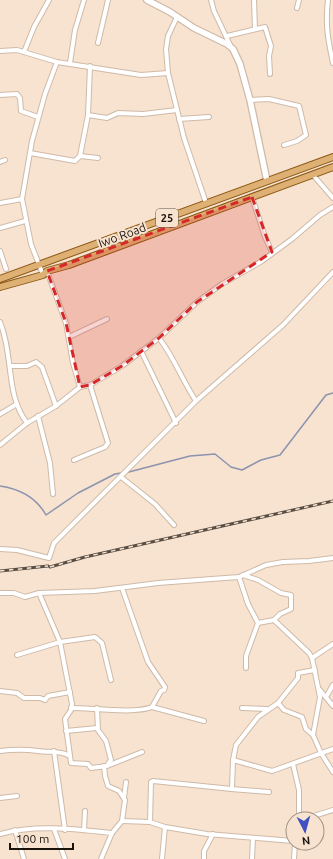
<svg xmlns="http://www.w3.org/2000/svg" width="333" height="859" viewBox="0 0 333 859" font-family="Ubuntu,sans-serif">
<style>
.lines{fill:none;stroke-linecap:round;stroke-linejoin:round}
.stream{stroke:#8b93af;stroke-width:1.5}
.street-casing{stroke:#cebaa8;stroke-width:6}
.secondary-casing{stroke:#cebaa8;stroke-width:8}
.primary-casing{stroke:#8b5714;stroke-width:8}
.street{stroke:#fff;stroke-width:4}
.secondary{stroke:#fff;stroke-width:5.5}
.primary{stroke:#deb074;stroke-width:6}
.rail-casing{stroke:#584e44;stroke-width:3}
.rail{stroke:#f8e3d1;stroke-width:1.5;stroke-dasharray:4.5;stroke-linecap:butt}
.marked{fill:#d62828;fill-opacity:0.2;stroke:#d62828;stroke-width:3;stroke-dasharray:8 5;stroke-linejoin:round}
.labels{text-anchor:middle;dominant-baseline:central;stroke-width:4;stroke-linejoin:round;paint-order:stroke}
.shield{fill:#f8e3d1;stroke:#5d5248;stroke-width:1}
.shield-label{font-size:11px;font-weight:bold;fill:#1a140d}
.street-label{font-size:12px;fill:#1a140d;stroke:#f8e3d1}
</style>
<rect width="100%" height="100%" fill="#f8e3d1"/>
<g class="lines">
<!-- stream -->
<g class="stream">
<path d="M125,473L190,456L215,454L231,467L242,470L261,460L280,455L326,395L333,393"/>
<path d="M0,486C20,489 36,497 46,515L78,493L115,474L121,473"/>
</g>
<defs>
<g id="street">
<path d="M211,0L214,11L231,47"/>
<path d="M254,0L255,29"/>
<path d="M328,0C325,24 328,40 333,63"/>
<path d="M297,8L299,0"/>
<path d="M177,17L168,36L166,49L168,73L184,138L206,203"/>
<path d="M227,36L265,27L271,46L269,56L270,74"/>
<path d="M98,43L108,0"/>
<path d="M0,51L17,50L57,62L141,75L168,73"/>
<path d="M24,52L34,27L49,0"/>
<path d="M70,63L75,30L84,0"/>
<path d="M0,95L17,94L20,98L21,111L38,117"/>
<path d="M250,100L269,99L299,106L306,135L297,141L284,145"/>
<path d="M88,115L107,118L118,113L143,114L177,110"/>
<path d="M179,119L209,117"/>
<path d="M30,153L75,161L80,156L98,158"/>
<path d="M80,156L88,115L90,66"/>
<path d="M0,162L5,160"/>
<path d="M313,175L333,198"/>
<path d="M252,197L265,237L272,252"/>
<path d="M0,203L22,199"/>
<path d="M0,228L25,221"/>
<path d="M0,251L6,269"/>
<path d="M47,271L66,323L73,363L80,387"/>
<path d="M43,275L31,244L22,199L32,141L45,94L57,62"/>
<path d="M0,322C14,356 5,394 27,423"/>
<path d="M69,337L107,319"/>
<path d="M159,338C174,357 182,380 196,401"/>
<path d="M141,351L176,423"/>
<path d="M11,366H27L36,362L42,367L56,406"/>
<path d="M0,414L17,404"/>
<path d="M38,416L50,463L53,494"/>
<path d="M0,445L27,423L56,406L80,387L90,385L122,366L159,338L197,302L222,284L262,261L292,239L320,215L333,207"/>
<path d="M74,460L105,447L108,443L90,385"/>
<path d="M121,477L155,504L174,525"/>
<path d="M0,549L17,550L49,558L54,543L196,401L283,325L333,272"/>
<path d="M243,575L258,580L281,593L291,595V609L280,614L274,620"/>
<path d="M239,577L248,604L258,623L274,620L309,653L312,658L320,697L313,735L321,753L333,772"/>
<path d="M0,593H14L25,597L39,593L95,591L158,583L225,578L239,577L266,565L283,562L309,561L333,558"/>
<path d="M39,593L60,642L72,704L71,710L65,719L70,756"/>
<path d="M17,655L60,642L95,637L102,643L111,680"/>
<path d="M312,658L333,644"/>
<path d="M246,668V656L258,623"/>
<path d="M319,689L333,706"/>
<path d="M0,691L17,693L24,698H40L45,700L48,696L70,692"/>
<path d="M326,697L333,685"/>
<path d="M278,703L284,710L302,717L306,729L313,735"/>
<path d="M152,707L204,721"/>
<path d="M71,708C92,708 135,714 152,707L161,691L164,690L165,687L148,662L122,588"/>
<path d="M97,708L98,730L106,741L111,760L108,764"/>
<path d="M242,708L267,709"/>
<path d="M66,731L97,728"/>
<path d="M0,751C15,749 24,749 38,751C49,753 59,750 70,756L71,763L88,764L91,768L107,766L142,752"/>
<path d="M54,751L65,830"/>
<path d="M233,760L272,771L333,749"/>
<path d="M293,764L299,790V819"/>
<path d="M231,789L269,792"/>
<path d="M0,798L17,796"/>
<path d="M124,798L126,782"/>
<path d="M304,819L333,810"/>
<path d="M122,821L150,822L165,827L207,834L293,841"/>
<path d="M150,822L151,782L153,781L232,789L233,760L236,745L258,717L278,703L298,678V673L315,670"/>
<path d="M54,829L65,859"/>
<path d="M15,830L24,859"/>
<path d="M84,830L85,811"/>
<path d="M0,834C35,824 76,829 112,833"/>
<path d="M101,859L112,833L122,821L125,800L119,791L108,786L105,776L104,766"/>
<path d="M162,859L165,827"/>
<path d="M204,859V851L213,834"/>
<path d="M252,859L253,838"/>
<path d="M294,859L295,843"/>
</g>
<path id="secondary" d="M147,0L170,12L194,28L227,44L233,49L240,64L250,100L267,181"/>
<g id="primary">
<path d="M0,279L333,157"/>
<path d="M0,287L43,275L47,271L69,265L333,167"/>
</g>
</defs>
<!-- street casing -->
<use href="#street" class="street-casing"/>
<!-- secondary casing -->
<use href="#secondary" class="secondary-casing"/>
<!-- primary casing -->
<use href="#primary" class="primary-casing"/>
<!-- street -->
<use href="#street" class="street"/>
<!-- secondary -->
<use href="#secondary" class="secondary"/>
<!-- primary -->
<use href="#primary" class="primary"/>
<defs>
<g id="rail">
<path d="M50,567L85,557L333,501"/>
<path d="M0,571L48,566"/>
</g>
</defs>
<!-- rail casing -->
<use href="#rail" class="rail-casing"/>
<!-- rail -->
<use href="#rail" class="rail"/>
</g>
<!-- marked area -->
<path class="marked" d="M252,197L272,252L197,302L159,338L122,366L90,385L80,387L66,323L47,271Z"/>
<g class="labels">
<!-- shield labels -->
<rect class="shield" x="156" y="209" width="22" height="18" rx="3"/>
<g class="shield-label">
<text x="167" y="218">25</text>
</g>
<!-- street labels -->
<g class="street-label">
<text transform="translate(122 235) rotate(-20)">Iwo Road</text>
</g>
</g>
<!-- north arrow -->
<g transform="translate(305 831) rotate(174)"><circle r="19" fill="#f8e3d1" stroke="#9f9083"/>
<path d="M0-3L7 15L0 10L-7 15Z" fill="#404fc3"/>
<text y="-6" font-size="11" font-weight="bold" text-anchor="middle" fill="#1a140d">N</text>
</g>
<!-- scale -->
<path d="M10 843v6h63v-6" fill="none" stroke="#1a140d" stroke-width="2"/>
<text x="16" y="843" font-size="12" fill="#1a140d" stroke="#f8e3d1" stroke-width="3" paint-order="stroke">100 m</text>
</svg>
